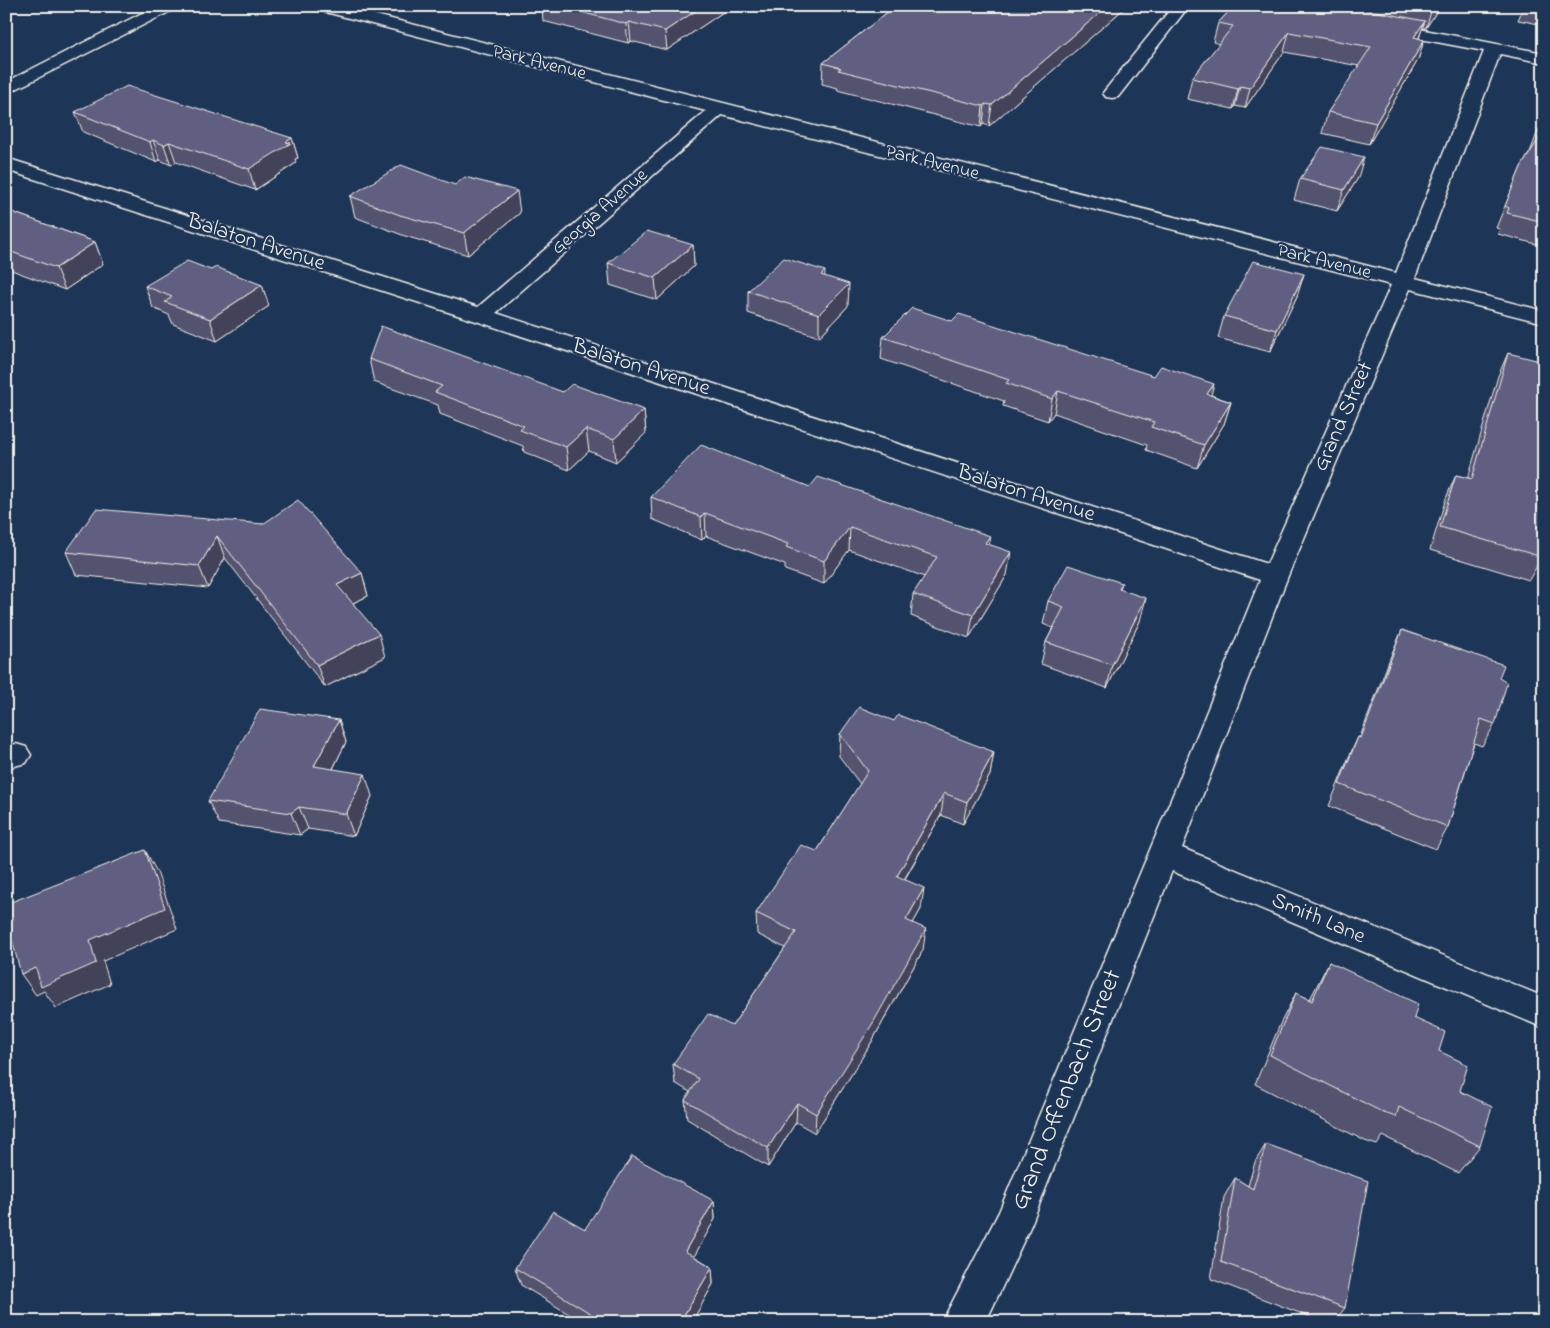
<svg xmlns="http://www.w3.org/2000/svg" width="1550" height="1328" viewBox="0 0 1550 1328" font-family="'Indie Flower',sans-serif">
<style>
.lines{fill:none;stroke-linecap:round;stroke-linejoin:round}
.minor-casing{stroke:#f4f1e8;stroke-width:3}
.minor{fill:#1d3557;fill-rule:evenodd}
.wall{fill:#53526f;stroke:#f4f1e8}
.shaded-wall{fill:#43425a;stroke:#f4f1e8}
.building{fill:#605f81;stroke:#f4f1e8}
.labels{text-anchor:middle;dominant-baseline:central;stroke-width:4.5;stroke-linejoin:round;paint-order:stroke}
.far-street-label{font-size:19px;fill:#f4f1e8;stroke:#1d3557}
.street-label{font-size:22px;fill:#f4f1e8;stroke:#1d3557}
.near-street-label{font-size:26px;fill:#f4f1e8;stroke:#1d3557}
</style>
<rect width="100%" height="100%" fill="#1d3557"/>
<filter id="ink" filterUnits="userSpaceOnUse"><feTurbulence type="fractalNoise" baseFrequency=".02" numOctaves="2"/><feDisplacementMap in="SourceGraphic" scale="10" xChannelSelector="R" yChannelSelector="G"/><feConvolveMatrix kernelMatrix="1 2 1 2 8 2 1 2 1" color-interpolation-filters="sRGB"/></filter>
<g filter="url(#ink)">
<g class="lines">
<defs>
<g id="minor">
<path d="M156,6H177L175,9L6,94V82Z"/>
<path d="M312,6H340L1396,273L1484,51L1383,32L1377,30L1375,27L1377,24L1383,22L1544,53V63L1500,54L1415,278L1544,311V323L1410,289L1288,576L1182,848L1544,997V1028L1172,871L1031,1225L990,1313L984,1322H942L999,1212L1177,785L1260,580L473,320L6,170V158L478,307L706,111L314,9ZM722,115L1391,285L1267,564L496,313Z"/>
<path d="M840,6H857C852,12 848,13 841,11L839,8Z"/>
<path d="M1173,6H1189L1118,97L1112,98L1106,97L1103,93L1106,89Z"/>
<path d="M16,744L26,747L31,755L26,763L6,768V746Z"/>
</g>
</defs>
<!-- minor casing -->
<use href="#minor" class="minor-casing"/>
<!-- minor -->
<use href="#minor" class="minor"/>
</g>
<!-- wall -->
<g class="wall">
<path d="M542,6H732L667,50L631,41L628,43L543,21Z"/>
<path d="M889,6H1127L989,126L983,124L981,127L837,90L838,88L822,84L823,63L889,11Z"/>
<path d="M1234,6H1440L1426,28H1422L1419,39L1424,40L1418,60L1369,144L1322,133L1328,112L1359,66L1284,52L1245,108L1235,106L1233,109L1187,99L1192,78L1219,44L1213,42L1218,23Z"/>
<path d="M1524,6H1544V25L1518,20Z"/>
<path d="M75,112L292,138L298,158L295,159L296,163L255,190L176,162L171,165L160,160L156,162L83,132Z"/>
<path d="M1544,122V239L1543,238L1540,245L1498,234L1500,229L1496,228L1521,167L1530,152L1538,131Z"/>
<path d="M1358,178L1337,211L1294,200L1300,179Z"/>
<path d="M350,196L520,213L468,255L405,236L355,217Z"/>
<path d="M6,210L95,242L103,264L65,290L6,268Z"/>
<path d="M693,245L694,266L657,300L610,285L608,263Z"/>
<path d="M211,270L262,285L269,306L217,341L173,324L169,315L153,308L145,286Z"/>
<path d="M1304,274L1297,296L1270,352L1218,338L1224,316Z"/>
<path d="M748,291L848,306L819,337L748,313Z"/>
<path d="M952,321L1211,395L1231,402L1224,424L1197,468L1146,450L1147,445L1054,413L1048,421L1003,406L1004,401L881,359L883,337Z"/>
<path d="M1508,353L1541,486L1542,557L1529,580L1430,550L1446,498L1456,475L1468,478L1498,376Z"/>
<path d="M369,359L563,392L644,410L646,433L616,462L589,451L569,470L524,452L523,446L440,414L438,405L374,382Z"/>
<path d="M810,487L988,544L1007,575L969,638L911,616L913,594L925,577L849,550L824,584L785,570V565L706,536L702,540L652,519L651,497Z"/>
<path d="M263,524L362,573L368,596L353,603L385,657L325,687L225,558L208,588L76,575L66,552Z"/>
<path d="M1122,583L1120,589L1140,621L1107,688L1041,664L1046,642L1053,628L1043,624L1048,601Z"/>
<path d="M1402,630L1499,678L1495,724L1482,746L1474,743L1448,827L1436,849L1329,806L1348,759L1358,737H1360L1392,653Z"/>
<path d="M339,720L346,742L333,769L372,796L354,836L308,829L300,835L219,823L208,801Z"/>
<path d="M894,721L994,752L990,775L963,824L941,815L905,879L921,909L913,923L923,950L871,1043L815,1133L796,1122L768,1167L687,1119L685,1100L690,1092L675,1083L673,1064L732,1026L785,948L757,934L756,913L817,851L860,784L839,756L840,734Z"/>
<path d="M1329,962L1414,1018L1439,1051L1460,1091L1480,1146L1458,1173L1383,1136L1377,1145L1365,1141L1255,1084L1281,1022L1296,993L1310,999Z"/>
<path d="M1266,1144L1345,1308L1334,1322H1323L1211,1279L1224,1197L1235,1178L1248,1186L1255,1162Z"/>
<path d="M714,1201L715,1219L694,1256L712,1267L713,1284L692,1322H582L521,1285L515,1268L585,1229Z"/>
</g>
<!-- shaded-wall -->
<g class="shaded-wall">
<path d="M703,6H732L667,50L665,31Z"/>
<path d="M1108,6H1127L989,126L992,105Z"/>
<path d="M1434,6H1440L1426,28L1432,9Z"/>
<path d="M1425,21L1418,40L1414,37Z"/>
<path d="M629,22L631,41L628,43L626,24Z"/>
<path d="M1289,32L1284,52L1245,108L1250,88Z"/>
<path d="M1424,40L1418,60L1369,144L1376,123Z"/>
<path d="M1240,86L1235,106L1233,109L1238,89Z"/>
<path d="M985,104L983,124L981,127L983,106Z"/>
<path d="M292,138L298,158L295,159L296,163L255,190L249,169L286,142Z"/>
<path d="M153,140L160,160L156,162L150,142Z"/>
<path d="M169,142L176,162L171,165L164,145Z"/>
<path d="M1364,157L1358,178L1337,211L1344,190Z"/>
<path d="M517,191L520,213L468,255L464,233Z"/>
<path d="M95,242L103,264L65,290L56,268Z"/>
<path d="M693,245L694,266L657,300L655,278Z"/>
<path d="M825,271L824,293L821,275Z"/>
<path d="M1304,274L1297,296L1270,352L1277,330Z"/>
<path d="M849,284L848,306L819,337V314Z"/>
<path d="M262,285L269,306L217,341L210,319Z"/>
<path d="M1214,384L1208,406L1207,394Z"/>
<path d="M1058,391L1054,413L1048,421L1052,399Z"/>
<path d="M1231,402L1224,424L1197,468L1204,445Z"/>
<path d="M644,410L646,433L616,462L614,439Z"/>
<path d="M586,429L589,451L569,470L566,447Z"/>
<path d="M705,513L706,536L702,540L701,517Z"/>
<path d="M850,527L849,550L824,584V561Z"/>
<path d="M217,536L225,558L208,588L199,566Z"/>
<path d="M990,536L986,559L985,543Z"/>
<path d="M1011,552L1007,575L969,638L973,615Z"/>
<path d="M362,573L368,596L344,607L337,585Z"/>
<path d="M1146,598L1140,621L1107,688L1112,665Z"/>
<path d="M379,634L385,657L325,687L317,665Z"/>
<path d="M339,720L346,742L323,789L314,766Z"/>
<path d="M994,752L990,775L963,824L967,802Z"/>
<path d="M365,774L372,796L354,836L346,814Z"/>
<path d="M944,793L941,815L894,897L897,876Z"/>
<path d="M299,807L308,829L300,835L291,813Z"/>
<path d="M145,850L157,872L177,929L103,961L110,984L56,1008L44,991L36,995L21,974L90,940Z"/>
<path d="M924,888L921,909L903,941L906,920Z"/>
<path d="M926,929L923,950L871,1043L815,1133L816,1114Z"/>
<path d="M797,1103L796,1122L768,1167V1148Z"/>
<path d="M714,1201L715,1219L687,1269L685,1251Z"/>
<path d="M712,1267L713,1284L692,1322H680Z"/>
</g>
<!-- building -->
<g class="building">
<path d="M558,6H703L665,31L629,22L626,24Z"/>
<path d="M890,6H1108L992,105L985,104L983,106L838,70L841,68L823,63L894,7Z"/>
<path d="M1234,6H1347L1425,21L1414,37L1424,40L1376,123L1328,112L1371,47L1289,32L1250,88L1240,86L1238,89L1192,78L1233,26L1218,23Z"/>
<path d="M1418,6H1434L1432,9Z"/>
<path d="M127,86L292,138L286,142L291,143L249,169L169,142L164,145L153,140L150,142L75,112Z"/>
<path d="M1544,122V222L1507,213L1509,208L1505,206L1521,167L1543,132L1538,131Z"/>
<path d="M1322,147L1364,157L1344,190L1300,179Z"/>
<path d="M401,165L455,185L465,177L517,191L464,233L400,215L350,196Z"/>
<path d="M6,210L95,242L56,268L6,250Z"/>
<path d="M647,231L693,245L655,278L608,263Z"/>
<path d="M784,258L825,271L821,275L849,284L819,314L748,291Z"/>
<path d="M187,261L211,270L216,267L262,285L210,319L165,302L172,297L145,286Z"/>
<path d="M1253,261L1304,274L1277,330L1224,316Z"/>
<path d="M912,308L952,321L959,314L1154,376L1161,366L1214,384L1207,394L1231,402L1204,445L1151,427L1154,422L1058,391L1052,399L1006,383L1009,380L883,337Z"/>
<path d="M381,326L563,392L572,384L644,410L614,439L586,429L566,447L520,430L524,426L435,392L442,386L369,359Z"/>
<path d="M1508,353L1544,362V475L1541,486L1544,487V548L1542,557L1440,527L1456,475L1472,479Z"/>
<path d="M701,445L810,487L818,477L990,536L985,543L1011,552L973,615L913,594L937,557L850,527L824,561L786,547L788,544L705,513L701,517L651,497Z"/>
<path d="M298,500L362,573L337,585L379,634L317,665L217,536L199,566L66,552L96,509L263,524Z"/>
<path d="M1068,565L1122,583L1119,589L1146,598L1112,665L1046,642L1064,607L1048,601Z"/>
<path d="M1402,630L1504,665L1499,678L1507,683L1495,724L1481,719L1448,827L1339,784L1358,737L1361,738Z"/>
<path d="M859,707L894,721L898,715L994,752L967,802L944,793L897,876L924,888L906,920L926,929L873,1023L816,1114L797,1103L768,1148L685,1100L699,1079L673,1064L708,1014L732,1026L796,932L756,913L801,845L817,851L868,771L840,734Z"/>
<path d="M260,709L339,720L314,766L365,774L346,814L299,807L291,813L208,801Z"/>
<path d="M145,850L165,908L90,940L96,963L41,987L36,968L21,974L6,917V904Z"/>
<path d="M1329,962L1418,1004L1414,1018L1445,1032L1439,1051L1468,1065L1460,1091L1492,1107L1480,1146L1399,1107L1396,1117L1384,1113L1270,1055L1296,993L1312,1001Z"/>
<path d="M1266,1144L1368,1181L1345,1308L1221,1262L1235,1178L1253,1189Z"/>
<path d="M632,1156L714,1201L685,1251L712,1267L680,1322H605L515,1268L553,1211L585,1229Z"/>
</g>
</g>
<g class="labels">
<!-- far-street labels -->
<g class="far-street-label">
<text transform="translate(539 63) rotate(14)">Park Avenue</text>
<text transform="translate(932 163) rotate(14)">Park Avenue</text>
<text transform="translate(600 212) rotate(-41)">Georgia Avenue</text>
<text transform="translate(1324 262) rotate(14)">Park Avenue</text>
</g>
<!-- street labels -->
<g class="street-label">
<text transform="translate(256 243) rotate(18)">Balaton Avenue</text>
<text transform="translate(641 368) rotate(18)">Balaton Avenue</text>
<text transform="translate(1344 417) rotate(-66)">Grand Street</text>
<text transform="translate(1026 494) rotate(18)">Balaton Avenue</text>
<text transform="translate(1318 919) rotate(23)">Smith Lane</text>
</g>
<!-- near-street labels -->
<g class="near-street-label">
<text transform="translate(1067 1090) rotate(-68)">Grand Offenbach Street</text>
</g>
</g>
<!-- margin -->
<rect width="1550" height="1328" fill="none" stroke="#1d3557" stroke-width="25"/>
<rect x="12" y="12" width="1525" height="1303" fill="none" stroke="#f4f1e8" stroke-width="2" filter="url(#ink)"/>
</svg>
